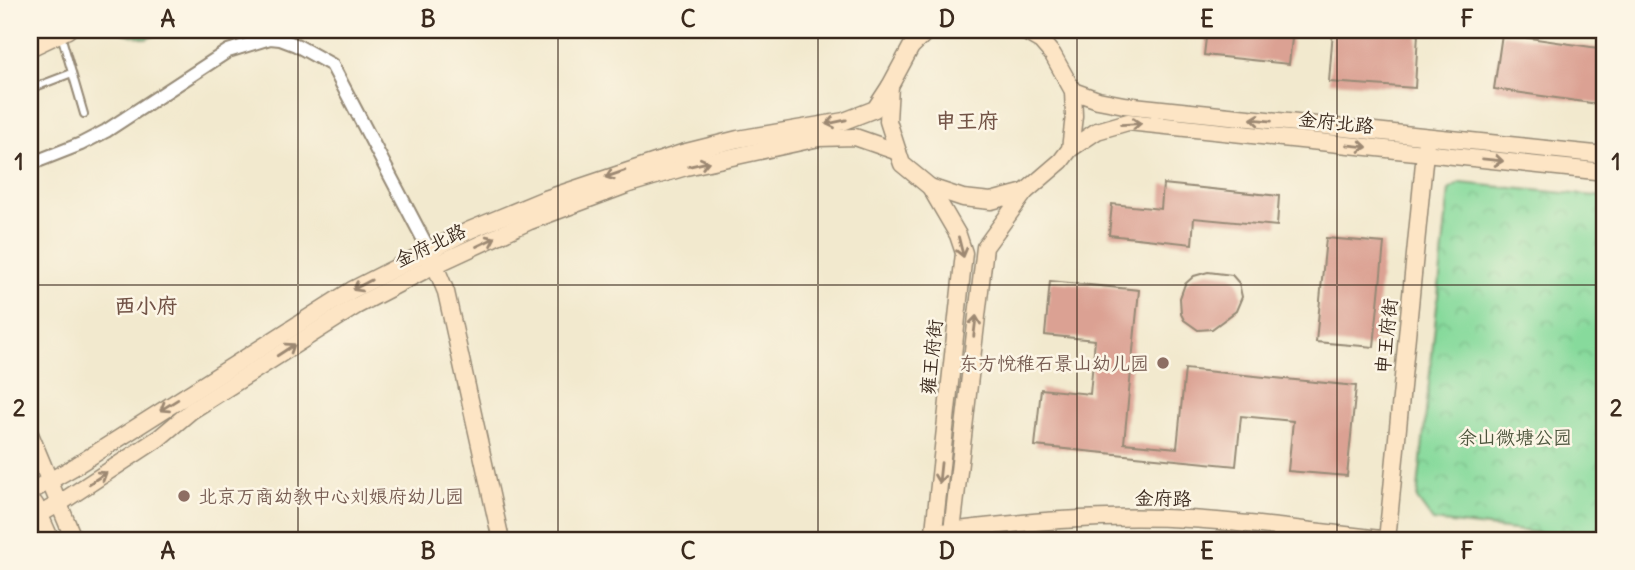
<svg xmlns="http://www.w3.org/2000/svg" width="1635" height="570" viewBox="0 0 1635 570" font-family="Delius,'LXGW WenKai TC',sans-serif">
<style>
.park{fill:url(#park-crowns);stroke:#61825d;stroke-width:2}
.building{fill:#dba193}
.lines{fill:none;stroke-linecap:round;stroke-linejoin:round}
.lane-casing{stroke:#968a76;stroke-width:10}
.street-casing{stroke:#968a76;stroke-width:16}
.secondary-casing{stroke:#968a76;stroke-width:19}
.lane{stroke:#fff;stroke-width:6}
.street{stroke:#fff;stroke-width:12}
.secondary{stroke:#fde5c5;stroke-width:16}
.oneway{stroke:#9c8872}
.grid{fill:none;stroke:#3b2a1e;stroke-width:2;stroke-opacity:0.55}
.education-dot{fill:#8d6e63;stroke:#fcf5e5;stroke-width:2.5}
.labels{text-anchor:middle;dominant-baseline:central;stroke-width:5;stroke-linejoin:round;paint-order:stroke}
.street-label{font-size:19px;fill:#3b2a1e;stroke:#fcf5e5}
.education-label{font-size:19px;fill:#785e54;stroke:#fcf5e5;text-anchor:end}
.park-label{font-size:19px;fill:#4e563e;stroke:#fcf5e5}
.neighbourhood-label{font-size:21px;font-weight:bold;fill:#735447;stroke:#fcf5e5}
.neatline{fill:none;stroke:#3b2a1e;stroke-width:2.5}
.grid-label{font-size:23px;text-anchor:middle;font-weight:bold;fill:#3b2a1e}
</style>
<defs>
<pattern id="park-crowns" width="20" height="18" patternUnits="userSpaceOnUse" patternTransform="scale(1.75)"><rect width="20" height="18" fill="#87da9c"/><path d="M2 6a3 3 0 1 1 6 0M12 15a3 3 0 1 1 6 0" fill="none" stroke="#75bb86"/></pattern>
</defs>
<rect width="100%" height="100%" fill="#fcf5e5"/>
<filter id="ink" filterUnits="userSpaceOnUse"><feTurbulence type="fractalNoise" baseFrequency=".0143" numOctaves="2"/><feDisplacementMap in="SourceGraphic" scale="14" xChannelSelector="R" yChannelSelector="G"/><feConvolveMatrix kernelMatrix="1 2 1 2 8 2 1 2 1" color-interpolation-filters="sRGB"/></filter>
<filter id="wash" filterUnits="userSpaceOnUse"><feTurbulence type="fractalNoise" baseFrequency=".00686" numOctaves="4" result="noise"/><feDisplacementMap in="SourceGraphic" scale="28" xChannelSelector="R" yChannelSelector="G"/><feGaussianBlur stdDeviation="1.57" result="paint"/><feColorMatrix in="noise" values="0 0 0 0 0 0 0 0 0 0 0 0 0 0 0 0 0 1.4 0 .05"/><feComposite in="paint" operator="in"/></filter>
<g filter="url(#wash)">
<rect width="100%" height="100%" fill="#f2e9ce"/>
<!-- park -->
<g class="park">
<path d="M114,30H167L146,39Z"/>
<path d="M1460,183L1605,197V540L1433,521L1417,499L1449,190Z"/>
</g>
<g id="blocks">
<!-- building -->
<g class="building">
<path d="M1207,30H1293L1289,64L1204,55Z"/>
<path d="M1333,30L1418,33L1415,88L1329,82Z"/>
<path d="M1502,34L1605,49V105L1494,89Z"/>
<path d="M1163,184L1279,196L1277,226L1194,218L1192,244L1109,235L1112,204L1161,209Z"/>
<path d="M1326,238L1384,243L1374,347L1316,342Z"/>
<path d="M1208,272L1232,275L1239,283L1242,297L1236,311L1212,329L1198,330L1184,320L1181,314L1180,298L1185,284L1194,276Z"/>
<path d="M1050,281L1139,290L1124,443L1177,448L1185,369L1356,386L1347,476L1288,471L1293,421L1241,416L1236,466L1035,446L1041,389L1090,394L1095,340L1045,335Z"/>
</g>
</g>
</g>
<g filter="url(#ink)">
<use href="#blocks" fill-opacity="0" stroke="#968a76" stroke-width="2"/>
<g class="lines">
<defs>
<g id="lane">
<path d="M61,35L84,114"/>
<path d="M30,89L72,73"/>
</g>
<path id="street" d="M30,164L81,144L106,131L228,51L270,38L280,39L296,45L332,65L429,250"/>
<g id="secondary">
<path d="M931,30L926,32L911,47L890,86L888,121L898,152L902,164L930,187L963,198L991,201L1025,192L1061,161L1070,149L1074,116L1073,91L1053,55L1041,41L1022,30"/>
<path d="M30,48L68,30"/>
<path d="M1073,91L1098,100L1124,105L1605,155"/>
<path d="M1070,149L1097,131L1128,122L1605,172"/>
<path d="M930,187L958,235L964,253L933,540"/>
<path d="M432,258L446,292L501,540"/>
<path d="M30,434L74,540"/>
<path d="M30,492L74,467L352,290L470,230L545,199L682,153L738,139L844,121L875,109L890,86"/>
<path d="M35,504L51,540"/>
<path d="M30,520L60,503L159,438L191,411L356,306L435,265L530,221L629,184L686,167L819,138L855,137L898,152"/>
<path d="M933,533C1018,522 1104,514 1189,519C1257,523 1324,533 1391,540"/>
<path d="M951,540L985,247L1025,192"/>
<path d="M1387,540L1426,142"/>
</g>
</defs>
<!-- lane casing -->
<use href="#lane" class="lane-casing"/>
<!-- street casing -->
<use href="#street" class="street-casing"/>
<!-- secondary casing -->
<use href="#secondary" class="secondary-casing"/>
<!-- lane -->
<use href="#lane" class="lane"/>
<!-- street -->
<use href="#street" class="street"/>
<!-- secondary -->
<use href="#secondary" class="secondary"/>
</g>
<!-- one-way arrows -->
<defs><path id="oneway-shaft" d="M-6 0H5M1.5-3L5.5 0L1.5 3" fill="none" stroke-width="1.6" stroke-linecap="round" stroke-linejoin="round" transform="scale(1.75)"/></defs>
<g class="oneway">
<use href="#oneway-shaft" transform="translate(1261 120) rotate(-174)"/>
<use href="#oneway-shaft" transform="translate(836 122) rotate(168)"/>
<use href="#oneway-shaft" transform="translate(1131 124) rotate(-3)"/>
<use href="#oneway-shaft" transform="translate(1357 146) rotate(6)"/>
<use href="#oneway-shaft" transform="translate(1493 160) rotate(6)"/>
<use href="#oneway-shaft" transform="translate(699 164) rotate(-13)"/>
<use href="#oneway-shaft" transform="translate(615 174) rotate(161)"/>
<use href="#oneway-shaft" transform="translate(486 242) rotate(-25)"/>
<use href="#oneway-shaft" transform="translate(961 247) rotate(76)"/>
<use href="#oneway-shaft" transform="translate(362 285) rotate(152)"/>
<use href="#oneway-shaft" transform="translate(975 326) rotate(-83)"/>
<use href="#oneway-shaft" transform="translate(286 350) rotate(-33)"/>
<use href="#oneway-shaft" transform="translate(169 405) rotate(148)"/>
<use href="#oneway-shaft" transform="translate(940 473) rotate(96)"/>
<use href="#oneway-shaft" transform="translate(98 478) rotate(-33)"/>
</g>
</g>
<!-- grid -->
<path class="grid" d="M298,30V540M558,30V540M818,30V540M1077,30V540M1337,30V540M30,285H1605"/>
<!-- markers -->
<g class="education-dot">
<circle cx="1163" cy="363" r="7"/>
<circle cx="184" cy="496" r="7"/>
</g>
<g class="labels">
<!-- street labels -->
<g class="street-label">
<text transform="translate(1336 122) rotate(6)">金府北路</text>
<text transform="translate(430 245) rotate(-25)">金府北路</text>
<text transform="translate(1386 336) rotate(-84)">申王府街</text>
<text transform="translate(931 357) rotate(-84)">雍王府街</text>
<text transform="translate(1163 498) rotate(1)">金府路</text>
</g>
<!-- education labels -->
<g class="education-label">
<text x="1149" y="363">东方悦稚石景山幼儿园</text>
<text x="198" y="496" text-anchor="start">北京万商幼教中心刘娘府幼儿园</text>
</g>
<!-- park labels -->
<g class="park-label">
<text x="1515" y="437">余山微塘公园</text>
</g>
<!-- neighbourhood labels -->
<g class="neighbourhood-label">
<text x="967" y="120">申王府</text>
<text x="146" y="305">西小府</text>
</g>
</g>
<!-- margin -->
<rect width="1635" height="570" fill="none" stroke="#fcf5e5" stroke-width="77"/>
<rect x="38" y="38" width="1558" height="494" class="neatline"/>
<g class="grid-label">
<text x="168" y="27">A</text>
<text x="428" y="27">B</text>
<text x="688" y="27">C</text>
<text x="947" y="27">D</text>
<text x="1207" y="27">E</text>
<text x="1467" y="27">F</text>
<text x="19" y="170">1</text>
<text x="1616" y="170">1</text>
<text x="19" y="416">2</text>
<text x="1616" y="416">2</text>
<text x="168" y="559">A</text>
<text x="428" y="559">B</text>
<text x="688" y="559">C</text>
<text x="947" y="559">D</text>
<text x="1207" y="559">E</text>
<text x="1467" y="559">F</text>
</g>
</svg>
